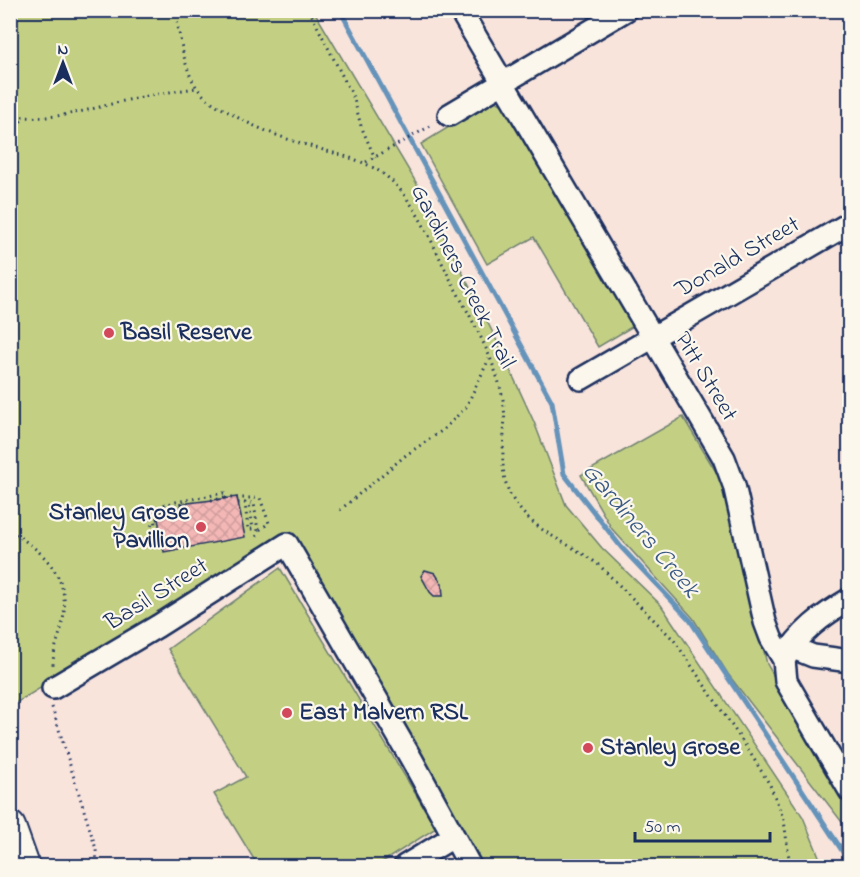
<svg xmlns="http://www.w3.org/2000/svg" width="860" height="877" viewBox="0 0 860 877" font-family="'Indie Flower',sans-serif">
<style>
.park{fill:#c3d084;stroke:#6f8071;stroke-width:1.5}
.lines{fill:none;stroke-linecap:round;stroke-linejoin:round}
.stream{stroke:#6593ba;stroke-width:5}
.building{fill:url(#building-cross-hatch);stroke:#1b2f5e;stroke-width:1.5}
.minor-casing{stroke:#1b2f5e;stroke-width:26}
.highway-casing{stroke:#1b2f5e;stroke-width:34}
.path{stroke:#1b2f5e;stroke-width:3;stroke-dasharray:1.5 4.5;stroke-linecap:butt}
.minor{stroke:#fbf7ec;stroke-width:21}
.highway{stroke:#fbf7ec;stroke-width:30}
.poi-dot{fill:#d1495b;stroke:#fbf7ec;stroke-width:2}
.labels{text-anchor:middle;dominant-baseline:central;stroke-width:4.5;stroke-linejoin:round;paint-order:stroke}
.street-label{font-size:24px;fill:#1b2f5e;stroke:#fbf7ec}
.poi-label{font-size:24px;font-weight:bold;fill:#1b2f5e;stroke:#fbf7ec;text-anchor:start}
.water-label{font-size:26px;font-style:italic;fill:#3a5984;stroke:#fbf7ec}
</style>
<defs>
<pattern id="building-cross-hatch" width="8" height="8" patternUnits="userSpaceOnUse" patternTransform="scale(1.5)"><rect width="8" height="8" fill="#f3b7b5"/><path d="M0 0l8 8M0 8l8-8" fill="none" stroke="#d09e9e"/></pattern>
</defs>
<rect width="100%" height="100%" fill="#f9e4dc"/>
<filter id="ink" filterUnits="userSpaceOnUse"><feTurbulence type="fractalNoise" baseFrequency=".0167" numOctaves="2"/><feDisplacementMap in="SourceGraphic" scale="12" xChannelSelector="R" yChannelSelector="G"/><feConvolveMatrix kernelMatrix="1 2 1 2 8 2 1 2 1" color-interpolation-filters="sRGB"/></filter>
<g filter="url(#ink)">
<!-- park -->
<g class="park">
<path d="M10,11H314L420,189L495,337L534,422L566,505L602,548L661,605L803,817L823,866H467L282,540L16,703L10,689Z"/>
<path d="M493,100L506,106L635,325L598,347L534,237L487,264L421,144Z"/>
<path d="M683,417L724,485L767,664L849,810L848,830L728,674L693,618L612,529L581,475Z"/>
<path d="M280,568L436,828L376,866H258L214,794L246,777L168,649Z"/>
</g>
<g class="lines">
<!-- stream -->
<path class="stream" d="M340,10L552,402L564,474L621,547L690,620L847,858L848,866"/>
</g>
<!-- building -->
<g class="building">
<path d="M237,497L245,537L164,552L157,513L181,508L180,504Z"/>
<path d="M425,570L435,573L442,584L443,596H434L430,592L421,576Z"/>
</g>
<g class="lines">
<defs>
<g id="minor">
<path d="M460,10L724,458L734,485L765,622L771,638L784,660L786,681L850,791"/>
<path d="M449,115L626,10"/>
<path d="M581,379L850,223"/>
<path d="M791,647L813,656L850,661"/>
<path d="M784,660C799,632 823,615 850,599"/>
<path d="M53,688L158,626L287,544L412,760L470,866"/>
<path d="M405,866L453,837"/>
</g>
<path id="highway" d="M10,827L24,866"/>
</defs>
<!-- minor casing -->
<use href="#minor" class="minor-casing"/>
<!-- highway casing -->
<use href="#highway" class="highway-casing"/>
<!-- path -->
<g class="path">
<path d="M175,10C180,34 183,70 198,89C206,100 218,106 230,113C255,128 282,138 310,146C345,157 377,161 401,191C421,215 434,247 448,275C467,312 493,353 502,395C511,431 492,467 514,501C535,534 572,543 600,566L674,640L747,748L770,785L784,820L790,866"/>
<path d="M309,10L354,99L361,126L375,158"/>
<path d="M10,115C52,123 88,109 128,100C151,95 174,91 197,88"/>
<path d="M10,126L19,124L23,118"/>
<path d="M366,162L434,124"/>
<path d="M211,500L225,498"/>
<path d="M238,503H245L248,529H253L249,503H254L258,531L256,539"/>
<path d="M163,509L181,506"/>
<path d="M340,510L406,455L443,430L466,407L489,359"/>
<path d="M158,518L155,519L160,545L157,546L149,515L163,509L165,504L224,493L225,498H260L269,523L258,531"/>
<path d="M10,531C48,554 74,581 61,629C58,641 53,651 53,665"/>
<path d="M52,707L96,849L97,866"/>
</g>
<!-- minor -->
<use href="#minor" class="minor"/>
<!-- highway -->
<use href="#highway" class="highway"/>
</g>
</g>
<!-- markers -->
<g class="poi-dot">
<circle cx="109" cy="333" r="6"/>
<circle cx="201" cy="527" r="6"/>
<circle cx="287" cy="713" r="6"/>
<circle cx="588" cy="748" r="6"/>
</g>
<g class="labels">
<!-- street labels -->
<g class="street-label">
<text transform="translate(738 258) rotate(-30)">Donald Street</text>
<text transform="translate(462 277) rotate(63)">Gardiners Creek Trail</text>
<text transform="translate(705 377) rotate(59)">Pitt Street</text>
<text transform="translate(157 595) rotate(-32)">Basil Street</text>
</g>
<!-- poi labels -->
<g class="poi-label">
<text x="121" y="333">Basil Reserve</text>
<text x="189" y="513" text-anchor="end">Stanley Grose<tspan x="189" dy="28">Pavillion</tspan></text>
<text x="299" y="713">East Malvern RSL</text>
<text x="600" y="748">Stanley Grose</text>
</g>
<!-- water labels -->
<g class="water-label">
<text transform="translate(640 531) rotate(50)">Gardiners Creek</text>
</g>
</g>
<!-- margin -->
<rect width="860" height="877" fill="none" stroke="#fbf7ec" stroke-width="36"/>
<rect x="18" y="18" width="824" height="841" fill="none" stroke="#1b2f5e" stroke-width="2" filter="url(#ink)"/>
<!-- north arrow -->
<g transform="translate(63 63)" stroke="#fbf7ec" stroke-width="4.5" paint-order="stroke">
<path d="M0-4.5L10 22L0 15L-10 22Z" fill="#1b2f5e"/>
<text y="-9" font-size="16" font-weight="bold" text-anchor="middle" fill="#1b2f5e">N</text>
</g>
<!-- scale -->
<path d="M635 832v9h135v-9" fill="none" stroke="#1b2f5e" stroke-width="3"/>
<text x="644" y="832" font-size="18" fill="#1b2f5e" stroke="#fbf7ec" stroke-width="4.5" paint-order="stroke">50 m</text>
</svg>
